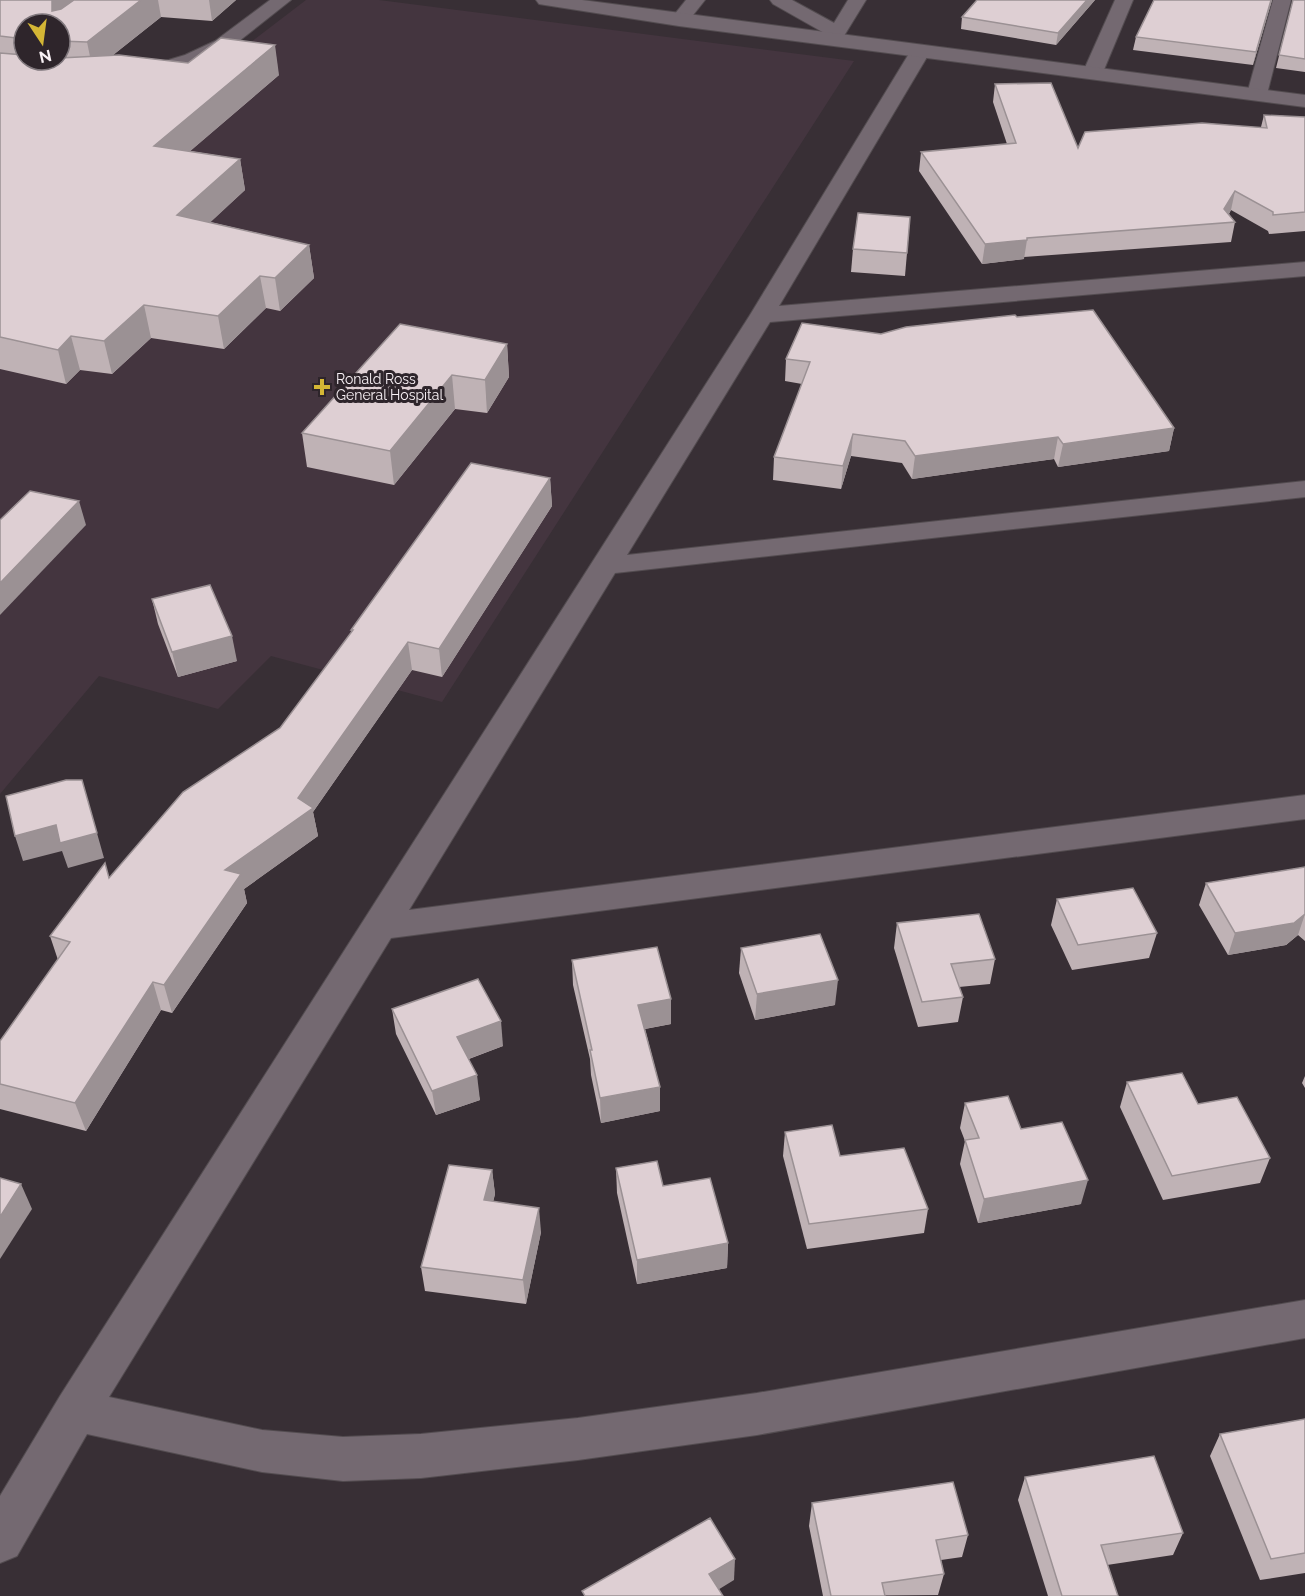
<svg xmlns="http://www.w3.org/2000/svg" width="1305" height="1596" viewBox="0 0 1305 1596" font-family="Raleway,sans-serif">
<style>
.built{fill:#44353f}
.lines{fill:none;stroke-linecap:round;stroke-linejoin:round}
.minor-casing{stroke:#534c50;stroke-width:2}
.tertiary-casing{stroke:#534c50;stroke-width:2}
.minor{fill:#746971;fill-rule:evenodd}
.tertiary{fill:#746971;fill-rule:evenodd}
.wall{fill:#bfb2b5;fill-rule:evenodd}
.shaded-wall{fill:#9b9194}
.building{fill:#decfd3;stroke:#9b9194;stroke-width:1.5}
.poi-dot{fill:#d4b635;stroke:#2e252b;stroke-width:2}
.labels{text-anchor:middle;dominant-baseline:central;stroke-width:6;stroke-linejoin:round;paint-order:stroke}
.far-poi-label{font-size:14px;fill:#f9f2f6;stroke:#2e252b;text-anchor:start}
</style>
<rect width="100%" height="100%" fill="#382f35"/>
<!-- built -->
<path class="built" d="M306,0H379L854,61L442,702L271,656L218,709L99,676L0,794V105L188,90Z"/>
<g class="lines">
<defs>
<g id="minor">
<path d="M270,0H291L229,49L199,63L146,79H132L129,75L132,71L185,55L215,41Z"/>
<path d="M686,0H705L686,24H672L670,20Z"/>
<path d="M770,0H792L834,23L848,0H866L839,44H825L823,40L826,34L773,4Z"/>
<path d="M1115,0H1133L1103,72L1100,76H1086L1083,72Z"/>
<path d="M1273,0H1291L1267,94L1264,98H1250L1247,94Z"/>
<path d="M920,46L927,48L930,52L779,306L1305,262V276L770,322L627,555L1305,481V497L615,573L409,910L1305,795V819L391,938L109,1397L262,1430L343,1437L421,1434L578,1418L757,1393L1305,1300V1338L757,1435L578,1460L421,1478L343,1481L262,1472L87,1434L17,1556L0,1563V1496L60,1396L750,315L910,52L913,48Z"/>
</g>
<path id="tertiary" d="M536,0H582L1305,95V107L679,26L545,5L539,4Z"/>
</defs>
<!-- minor casing -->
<use href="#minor" class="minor-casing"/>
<!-- tertiary casing -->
<use href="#tertiary" class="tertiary-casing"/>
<!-- minor -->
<use href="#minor" class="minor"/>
<!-- tertiary -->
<use href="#tertiary" class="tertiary"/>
</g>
<!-- wall -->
<g class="wall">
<path d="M0,0H236L212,21L161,17L113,55L279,75L190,151L240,159L245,190L210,222L309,245L314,278L280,311L266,308L224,349L151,338L112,374L80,370L66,384L0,369ZM24,24H60V60H24Z"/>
<path d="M1095,0L1056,45L961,29L962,17Z"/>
<path d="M1154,0H1272L1253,65L1133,50L1136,37Z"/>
<path d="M1293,0H1305V72L1276,68Z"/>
<path d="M995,84L1078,148L1261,127L1264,115L1305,117V231L1269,234L1268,231L1231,210L1229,214L1235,222L1231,242L1024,257V259L982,264L919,171L921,152L1007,144L993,102Z"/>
<path d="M853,249L907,253L905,276L851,272Z"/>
<path d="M1017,317L1174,428L1169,451L1058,467L1054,459L912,479L902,463L851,456L841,489L773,480L774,457L802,384L785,381L786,359L881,334Z"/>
<path d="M507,344L509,377L487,413L455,409L394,485L307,467L302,433Z"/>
<path d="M550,478L552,506L442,677L412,670L313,812L318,836L244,889L247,903L172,1013L161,1010L86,1131L0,1109V1041L58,960L50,936L109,878L280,728L352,632L351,630Z"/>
<path d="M152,599L237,661L178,677L158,624Z"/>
<path d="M1305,867V941L1298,935L1286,945L1228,955L1199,905L1206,883Z"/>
<path d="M1057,899L1157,933L1149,958L1072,970L1051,925Z"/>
<path d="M897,923L995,959L990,984L959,987L963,997L958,1022L918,1027L894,948Z"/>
<path d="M741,948L835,1005L755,1020L739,973Z"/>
<path d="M572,960L671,1024L645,1029L660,1087V1111L601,1123L591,1075L590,1059L573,985Z"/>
<path d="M392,1009L503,1046L469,1059L480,1100L436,1115L396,1034Z"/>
<path d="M1305,1076V1088L1302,1083Z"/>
<path d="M1127,1082L1198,1104L1270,1158L1260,1183L1163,1200L1120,1107Z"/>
<path d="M965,1103L1021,1129L1081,1204L978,1223L960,1164L965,1141L960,1128Z"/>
<path d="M785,1132L840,1156L928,1209L924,1233L807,1249L783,1156Z"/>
<path d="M616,1168L663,1186L728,1243L727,1268L637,1284L617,1193Z"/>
<path d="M492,1170L495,1194L493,1202L541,1232L526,1304L425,1291L421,1267Z"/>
<path d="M1305,1419V1573L1260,1580L1210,1456L1220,1434Z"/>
<path d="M1025,1477L1183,1533L1173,1555L1107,1565L1118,1596H1048L1018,1500Z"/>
<path d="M812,1503L968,1535L962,1557L941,1560L944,1574L938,1595L823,1596L809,1526Z"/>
</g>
<!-- shaded-wall -->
<g class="shaded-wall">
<path d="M52,0H90L58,24L52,11Z"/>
<path d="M141,0H158L161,17L93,71L87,42Z"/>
<path d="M209,0H236L212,21Z"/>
<path d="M1087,0H1095L1056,45L1058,33Z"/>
<path d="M1271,0H1272L1253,65L1256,52Z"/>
<path d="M275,45L279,75L160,177L154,146Z"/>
<path d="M240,159L245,190L184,247L177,215Z"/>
<path d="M1235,191L1231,210L1223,223L1224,209Z"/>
<path d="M1027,240L1024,259L982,264L985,244Z"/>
<path d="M309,245L314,278L280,311L275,278Z"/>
<path d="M260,276L266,308L224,349L218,316Z"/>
<path d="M144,305L151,338L112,374L104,341Z"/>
<path d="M71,336L80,370L66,384L58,350Z"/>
<path d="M507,344L509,377L487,413L485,380Z"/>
<path d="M452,375L455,409L394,485L390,451Z"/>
<path d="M1174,428L1169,451L1058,467L1063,444Z"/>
<path d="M853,434L851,456L841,489L843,466Z"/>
<path d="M1058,437L1054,459L912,479L915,456Z"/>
<path d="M550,478L552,506L442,677L439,649Z"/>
<path d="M79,501L86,525L0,615V583Z"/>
<path d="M232,636L237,661L178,677L172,652Z"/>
<path d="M408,642L412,670L313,812L318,836L244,889L247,903L172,1013L164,985L225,870L298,798Z"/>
<path d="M82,780L104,858L68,868L62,851L23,861L15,836L56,825Z"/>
<path d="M1305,914L1298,935L1286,945L1228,955L1235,933Z"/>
<path d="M838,980L835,1005L755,1020L757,994Z"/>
<path d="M153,982L161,1010L86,1131L75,1103Z"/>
<path d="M671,999V1024L639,1030L638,1005Z"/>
<path d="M501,1021L503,1046L460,1062L457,1037Z"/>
<path d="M477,1075L480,1100L436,1115L432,1091Z"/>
<path d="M660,1087V1111L601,1123L600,1098Z"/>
<path d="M492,1170L495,1194L487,1225L484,1200Z"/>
<path d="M1088,1180L1081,1204L978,1223L984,1199Z"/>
<path d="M21,1184L32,1209L0,1259V1217Z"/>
<path d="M539,1208L541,1232L526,1304L523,1280Z"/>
<path d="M728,1243L727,1268L637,1284V1260Z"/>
<path d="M735,1559L734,1580L708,1596L709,1574Z"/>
</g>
<!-- building -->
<g class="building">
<path d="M0,0H52V11L61,9L74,0H141L87,42L60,41V24H24V39L0,36Z"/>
<path d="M977,0H1087L1058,33L962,17Z"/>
<path d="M1154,0H1271L1256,52L1136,37Z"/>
<path d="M1293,0H1305V59L1279,55Z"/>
<path d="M221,38L275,45L154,146L240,159L177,215L309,245L275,278L260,276L218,316L144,305L104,341L71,336L58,350L0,337V53L24,55V60H60V58L119,55L188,63Z"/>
<path d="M1051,83L1078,148L1085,132L1202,123L1267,128L1264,115L1305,117V212L1273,215V212L1235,191L1224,209L1235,222L1027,238V240L985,244L921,152L1016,143L995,84Z"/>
<path d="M858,213L910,217L907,253L853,249Z"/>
<path d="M1093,310L1174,428L1063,444L1058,437L915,456L905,441L853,434L843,466L774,457L810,362L786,359L802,323L881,334L906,327L1015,315L1017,317Z"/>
<path d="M400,324L507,344L485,380L452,375L390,451L302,433Z"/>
<path d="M471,463L550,478L439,649L408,642L298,798L313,808L225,870L241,874L164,985L153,982L75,1103L0,1084V1041L70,942L50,936L105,863L109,878L183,792L280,728L353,630H351Z"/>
<path d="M30,491L79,501L0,583V520Z"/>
<path d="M210,585L232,636L172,652L152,599Z"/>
<path d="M66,780H82L97,833L60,843L56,825L15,836L6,796Z"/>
<path d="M1305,867V914L1294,923L1235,933L1206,883Z"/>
<path d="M1133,888L1157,933L1078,945L1057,899Z"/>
<path d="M979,914L995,959L951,964L963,997L922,1002L897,923Z"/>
<path d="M820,934L838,980L757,994L741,948Z"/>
<path d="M657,947L671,999L638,1005L660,1087L600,1098L590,1050H592L572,960Z"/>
<path d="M478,979L501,1021L457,1037L477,1075L432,1091L392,1009Z"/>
<path d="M1182,1073L1198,1104L1237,1097L1270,1158L1172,1176L1127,1082Z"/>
<path d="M1008,1096L1021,1129L1062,1122L1088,1180L984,1199L965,1140L979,1138L965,1103Z"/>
<path d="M832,1125L840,1156L904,1148L928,1209L809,1224L785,1132Z"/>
<path d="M657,1161L663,1186L710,1178L728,1243L637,1260L616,1168Z"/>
<path d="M449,1165L492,1170L484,1200L539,1208L523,1280L421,1267Z"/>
<path d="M0,1178L21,1184L0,1217Z"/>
<path d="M1305,1419V1553L1271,1559L1220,1434Z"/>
<path d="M1154,1456L1183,1533L1101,1545L1118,1596H1062L1025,1477Z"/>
<path d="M953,1482L968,1535L936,1540L944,1574L882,1583L885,1596H831L812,1503Z"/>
<path d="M710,1518L735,1559L709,1574L723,1596H585L582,1591Z"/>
</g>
<!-- markers -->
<path class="poi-dot" d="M319 378h6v6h6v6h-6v6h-6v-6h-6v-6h6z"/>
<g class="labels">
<!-- far-poi labels -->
<g class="far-poi-label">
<text x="336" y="379">Ronald Ross<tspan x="336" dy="16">General Hospital</tspan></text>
</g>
</g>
<!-- north arrow -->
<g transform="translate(42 42) rotate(167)"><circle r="28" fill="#2e252b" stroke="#7f777c" stroke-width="1.5"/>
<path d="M0-4.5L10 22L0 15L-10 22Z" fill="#d4b635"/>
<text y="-9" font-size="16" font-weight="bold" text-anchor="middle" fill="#f9f2f6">N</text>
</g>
</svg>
